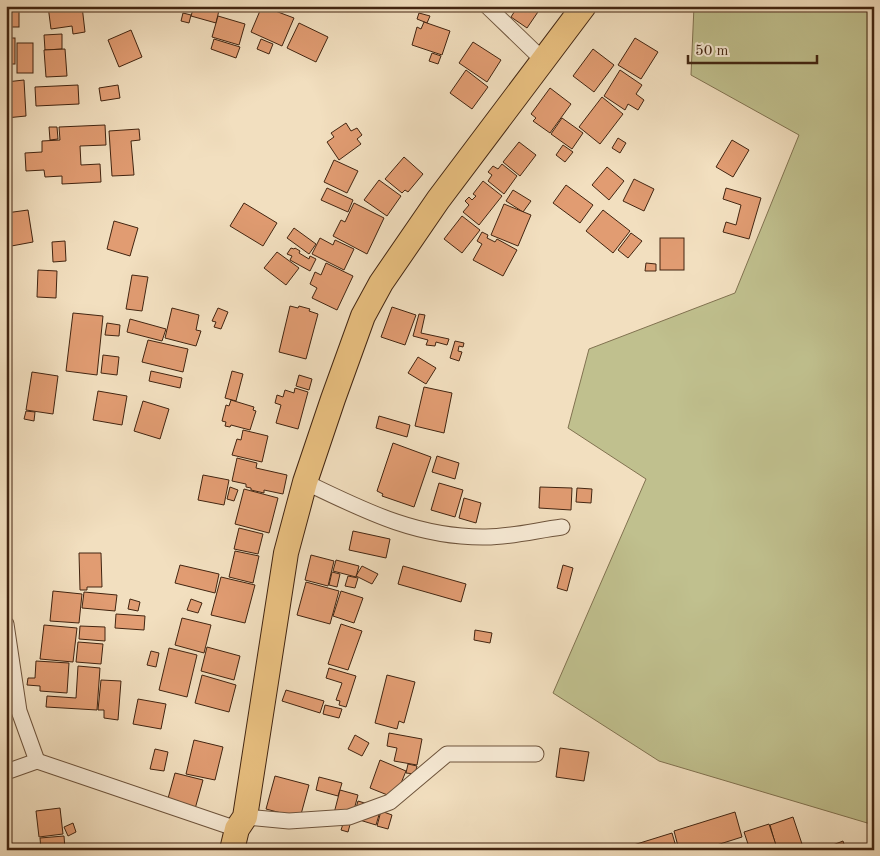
<svg xmlns="http://www.w3.org/2000/svg" width="880" height="856" viewBox="0 0 880 856" font-family="'Old Standard TT',serif">
<style>
.green{fill:#c0c08e;stroke:#817250}
.building{fill:#e19c72;stroke:#422511}
.lines{fill:none;stroke-linecap:round;stroke-linejoin:round}
.minor-casing{stroke:#6e543c;stroke-width:17}
.primary-casing{stroke:#422511;stroke-width:26}
.minor{stroke:#f7ead5;stroke-width:15}
.primary{stroke:#e9c080;stroke-width:24}
</style>
<rect width="100%" height="100%" fill="#f2dfbf"/>
<filter id="stains"><feTurbulence type="fractalNoise" baseFrequency=".004" numOctaves="4"/><feColorMatrix values="0 0 0 0 .2 0 0 0 0 .09 0 0 0 0 .02 0 0 0 .5 -.17"/></filter>
<radialGradient id="worn" r=".72"><stop offset=".6" stop-color="#630" stop-opacity="0"/><stop offset="1" stop-color="#630" stop-opacity=".3"/></radialGradient>
<!-- green -->
<path class="green" d="M694,6H874V825L659,761L553,693L646,479L568,428L589,349L735,293L799,135L691,75Z"/>
<!-- building -->
<g class="building">
<rect x="6" y="6" width="13" height="21"/>
<path d="M48,6H82L85,32L73,34L72,26L51,29Z"/>
<path d="M194,6H220L216,23L191,16Z"/>
<path d="M262,6L294,18L282,46L251,32Z"/>
<path d="M518,6H542L527,28L511,17Z"/>
<path d="M183,13L191,15L189,23L181,21Z"/>
<path d="M419,13L430,16L427,23L417,19Z"/>
<path d="M218,16L245,24L239,45L212,37Z"/>
<path d="M424,22L450,31L442,55L412,45L417,27L421,29Z"/>
<path d="M299,23L328,37L316,62L287,48Z"/>
<path d="M131,30L142,57L119,67L108,40Z"/>
<path d="M62,34V49L45,50L44,35Z"/>
<rect x="6" y="38" width="9" height="26"/>
<path d="M635,38L658,52L641,79L618,65Z"/>
<path d="M214,39L240,47L236,58L211,49Z"/>
<path d="M261,39L273,44L269,54L257,49Z"/>
<path d="M473,42L501,60L487,82L459,63Z"/>
<rect x="17" y="43" width="16" height="30"/>
<path d="M65,49L67,76L46,77L44,50Z"/>
<path d="M593,49L614,65L594,92L573,76Z"/>
<path d="M432,53L441,56L438,64L429,61Z"/>
<path d="M466,70L488,87L472,109L450,93Z"/>
<path d="M620,70L642,85L636,94L644,100L638,110L628,104L625,110L604,96Z"/>
<path d="M24,80L26,116L6,118V82Z"/>
<path d="M78,85L79,104L36,106L35,87Z"/>
<path d="M118,85L120,98L101,101L99,88Z"/>
<path d="M550,88L571,104L550,133L533,121L536,118L531,114Z"/>
<path d="M602,97L623,114L600,144L579,127Z"/>
<path d="M562,118L583,133L572,149L551,134Z"/>
<path d="M346,123L351,131L357,128L362,135L357,139L361,144L339,160L327,142L334,137L331,133Z"/>
<path d="M105,125L106,145L80,146L81,165L100,164L101,182L62,184V176L45,177L44,170L26,171L25,153L42,152V141L60,140L59,127Z"/>
<path d="M49,127H57L58,139L50,140Z"/>
<path d="M139,129L140,140L131,141L134,175L112,176L109,131Z"/>
<path d="M618,138L626,143L620,153L612,148Z"/>
<path d="M732,140L749,150L733,177L716,167Z"/>
<path d="M519,142L536,155L520,176L503,162Z"/>
<path d="M563,145L573,152L565,162L556,155Z"/>
<path d="M404,157L423,174L408,192L405,190L402,193L385,179Z"/>
<path d="M334,160L358,171L347,193L324,182Z"/>
<path d="M502,164L517,176L504,194L488,181L492,175L488,172L493,166L498,169Z"/>
<path d="M607,167L624,181L609,200L592,185Z"/>
<path d="M634,179L654,189L644,211L623,201Z"/>
<path d="M379,180L401,196L387,216L364,200Z"/>
<path d="M483,181L502,196L479,225L463,212L469,205L465,201L469,197L472,200L476,196L473,194Z"/>
<path d="M566,185L593,205L580,223L553,203Z"/>
<path d="M327,188L353,200L348,212L321,200Z"/>
<path d="M726,188L761,198L749,239L723,232L726,222L736,225L741,205L723,199Z"/>
<path d="M513,190L531,201L523,212L506,201Z"/>
<path d="M244,203L277,223L263,246L230,226Z"/>
<path d="M354,203L384,218L367,254L333,236L341,220L345,222Z"/>
<path d="M504,204L531,215L518,246L491,235Z"/>
<path d="M28,210L33,242L6,247V213Z"/>
<path d="M603,210L630,231L613,253L586,231Z"/>
<path d="M462,216L480,230L462,253L444,239Z"/>
<path d="M114,221L138,228L130,256L107,249Z"/>
<path d="M294,228L316,244L309,254L287,238Z"/>
<path d="M482,232L488,235L487,238L495,242L497,239L517,250L503,276L473,260L482,244L477,241Z"/>
<path d="M631,233L642,241L628,258L618,250Z"/>
<path d="M320,238L333,245L335,240L354,249L344,270L312,254Z"/>
<rect x="660" y="238" width="24" height="32"/>
<path d="M65,241L66,261L53,262L52,242Z"/>
<path d="M291,248L294,249L295,248L300,251L299,253L309,259L310,256L316,259L310,271L290,260L292,256L287,254Z"/>
<path d="M277,252L299,268L286,285L264,268Z"/>
<path d="M326,263L353,276L337,310L312,298L317,288L310,284L315,272L321,275Z"/>
<path d="M646,263L656,264V271H645Z"/>
<path d="M38,270L57,271L56,298L37,297Z"/>
<path d="M132,275L148,277L142,311L126,309Z"/>
<path d="M290,306L298,308L299,306L310,309L309,311L318,314L306,359L279,352Z"/>
<path d="M392,307L416,315L405,345L381,337Z"/>
<path d="M172,308L199,315L196,330L201,331L196,346L165,338Z"/>
<path d="M218,308L228,312L221,329L214,327L216,322L212,321Z"/>
<path d="M73,313L103,316L97,375L66,371Z"/>
<path d="M419,314L425,315L421,333L449,339L447,345L436,342L435,346L426,345L428,340L413,336Z"/>
<path d="M130,319L166,329L162,341L127,332Z"/>
<path d="M107,323L120,325L119,336L105,335Z"/>
<path d="M148,340L188,349L183,372L142,362Z"/>
<path d="M455,341L464,343L463,347L459,346L458,351L462,352L459,361L450,358Z"/>
<path d="M103,355L119,357L117,375L101,373Z"/>
<path d="M418,357L436,368L426,384L408,373Z"/>
<path d="M151,371L182,378L180,388L149,381Z"/>
<path d="M232,371L243,374L236,401L225,398Z"/>
<path d="M32,372L58,376L53,414L26,410Z"/>
<path d="M299,375L312,379L309,390L296,386Z"/>
<path d="M424,387L452,393L444,433L415,426Z"/>
<path d="M295,388L308,392L298,429L276,423L281,405L275,403L277,395L283,397L285,390L294,393Z"/>
<path d="M98,391L127,396L122,425L93,420Z"/>
<path d="M231,400L254,407L253,410L256,411L250,430L231,425L230,427L225,426L226,422L222,421L226,405L229,406Z"/>
<path d="M143,401L169,409L160,439L134,431Z"/>
<path d="M26,411L35,412L34,421L24,419Z"/>
<path d="M379,416L410,425L407,437L376,428Z"/>
<path d="M243,430L268,436L262,462L232,455L237,439L241,440Z"/>
<path d="M393,443L431,457L414,507L382,496L383,494L377,491Z"/>
<path d="M437,456L459,463L455,479L432,472Z"/>
<path d="M237,458L257,463L256,468L287,475L283,494L264,490V493L251,490V488L246,487V484L232,481Z"/>
<path d="M203,475L229,480L224,505L198,500Z"/>
<path d="M439,483L463,490L455,517L431,510Z"/>
<path d="M230,487L238,490L234,501L227,499Z"/>
<path d="M540,487L572,488L571,510L539,508Z"/>
<path d="M577,488L592,489L591,503L576,502Z"/>
<path d="M244,489L278,498L269,533L235,524Z"/>
<path d="M464,498L481,503L476,523L459,518Z"/>
<path d="M239,528L263,534L258,554L234,549Z"/>
<path d="M353,531L390,539L386,558L349,550Z"/>
<path d="M235,551L259,556L253,583L229,577Z"/>
<path d="M79,553H101L102,587H87V590H80Z"/>
<path d="M311,555L334,561L328,586L305,580Z"/>
<path d="M336,560L359,566L356,577L333,571Z"/>
<path d="M180,565L219,574L215,593L175,583Z"/>
<path d="M563,565L573,568L567,591L557,588Z"/>
<path d="M362,566L378,574L372,584L356,576Z"/>
<path d="M403,566L466,584L461,602L398,584Z"/>
<path d="M332,572L340,574L337,587L329,585Z"/>
<path d="M348,576L358,578L355,588L345,586Z"/>
<path d="M221,577L255,585L245,623L211,615Z"/>
<path d="M306,582L339,591L330,624L297,615Z"/>
<path d="M53,591L82,594L79,623L50,621Z"/>
<path d="M341,591L363,598L354,623L333,616Z"/>
<path d="M84,592L117,595L115,611L82,608Z"/>
<path d="M130,599L140,602L138,611L128,609Z"/>
<path d="M191,599L202,603L198,613L187,610Z"/>
<path d="M116,614L145,616L144,630L115,628Z"/>
<path d="M182,618L211,625L204,653L175,645Z"/>
<path d="M341,624L362,631L348,670L328,664Z"/>
<path d="M44,625L77,628L73,662L40,659Z"/>
<path d="M80,626L105,627V641L79,639Z"/>
<path d="M475,630L492,633L490,643L474,640Z"/>
<path d="M78,642L103,644L101,664L76,662Z"/>
<path d="M207,647L240,656L234,680L201,671Z"/>
<path d="M169,648L197,655L187,697L159,690Z"/>
<path d="M151,651L159,653L156,667L147,665Z"/>
<path d="M36,661L69,663L67,693L40,691V686L27,685L28,678H35Z"/>
<path d="M78,666L100,668L97,710L46,707L47,696L76,698Z"/>
<path d="M329,668L356,676L346,707L339,705L340,701L336,700L342,683L326,678Z"/>
<path d="M202,675L236,685L229,712L195,703Z"/>
<path d="M387,675L415,682L404,723L399,721L397,729L375,723Z"/>
<path d="M101,680L121,681L118,720L104,718V710H98Z"/>
<path d="M286,690L324,701L320,713L282,701Z"/>
<path d="M138,699L166,704L161,729L133,724Z"/>
<path d="M325,705L342,709L339,718L323,714Z"/>
<path d="M389,733L422,739L417,765L394,761L397,748L387,746Z"/>
<path d="M355,735L369,743L362,756L348,749Z"/>
<path d="M194,740L223,747L215,780L186,774Z"/>
<path d="M560,748L589,752L584,781L556,777Z"/>
<path d="M155,749L168,752L164,771L150,769Z"/>
<path d="M380,760L406,771L395,798L370,788Z"/>
<path d="M408,764L417,766L415,774L406,773Z"/>
<path d="M175,773L203,780L195,809L167,802Z"/>
<path d="M275,776L309,785L300,818L266,809Z"/>
<path d="M319,777L342,783L338,796L316,790Z"/>
<path d="M340,790L358,795L348,832L341,830L343,824L332,821Z"/>
<path d="M358,801L381,808L376,825L353,818Z"/>
<path d="M60,808L63,834L39,837L36,811Z"/>
<path d="M381,811L392,815L388,829L377,826Z"/>
<path d="M735,812L742,837L701,850H679L674,831Z"/>
<path d="M793,817L802,844L785,850H777L770,825Z"/>
<path d="M73,823L76,832L68,836L64,827Z"/>
<path d="M769,824L777,848L770,850H750L744,832Z"/>
<path d="M672,833L677,850H628L627,847Z"/>
<path d="M64,836L65,849L41,850L40,838Z"/>
<path d="M843,841L846,850H820Z"/>
</g>
<g class="lines">
<defs>
<g id="minor">
<path d="M487,6L544,61"/>
<path d="M305,482C365,511 418,538 486,537C511,537 538,530 562,527"/>
<path d="M6,624L19,711L37,761"/>
<path d="M6,772L37,761L237,829"/>
<path d="M245,817L289,821L349,817L390,802L447,754H536"/>
</g>
<path id="primary" d="M232,850L237,829L245,817L286,553L305,482L333,399L363,316L381,283L438,200L584,6"/>
</defs>
<!-- minor casing -->
<use href="#minor" class="minor-casing"/>
<!-- primary casing -->
<use href="#primary" class="primary-casing"/>
<!-- minor -->
<use href="#minor" class="minor"/>
<!-- primary -->
<use href="#primary" class="primary"/>
</g>
<!-- margin -->
<rect width="880" height="856" fill="none" stroke="#f2dfbf" stroke-width="25"/>
<rect x="8" y="8" width="865" height="841" fill="none" stroke="#422511" stroke-width="2.5"/>
<rect x="12" y="12" width="855" height="831" fill="none" stroke="#422511"/>
<!-- scale -->
<path d="M688 55v8h129v-8" fill="none" stroke="#422511" stroke-width="2.5"/>
<text x="695" y="55" font-size="15" fill="#422511" stroke="#f7ead5" stroke-width="4" paint-order="stroke">50 m</text>
<rect width="100%" height="100%" filter="url(#stains)"/>
<rect width="100%" height="100%" fill="url(#worn)"/>
</svg>
